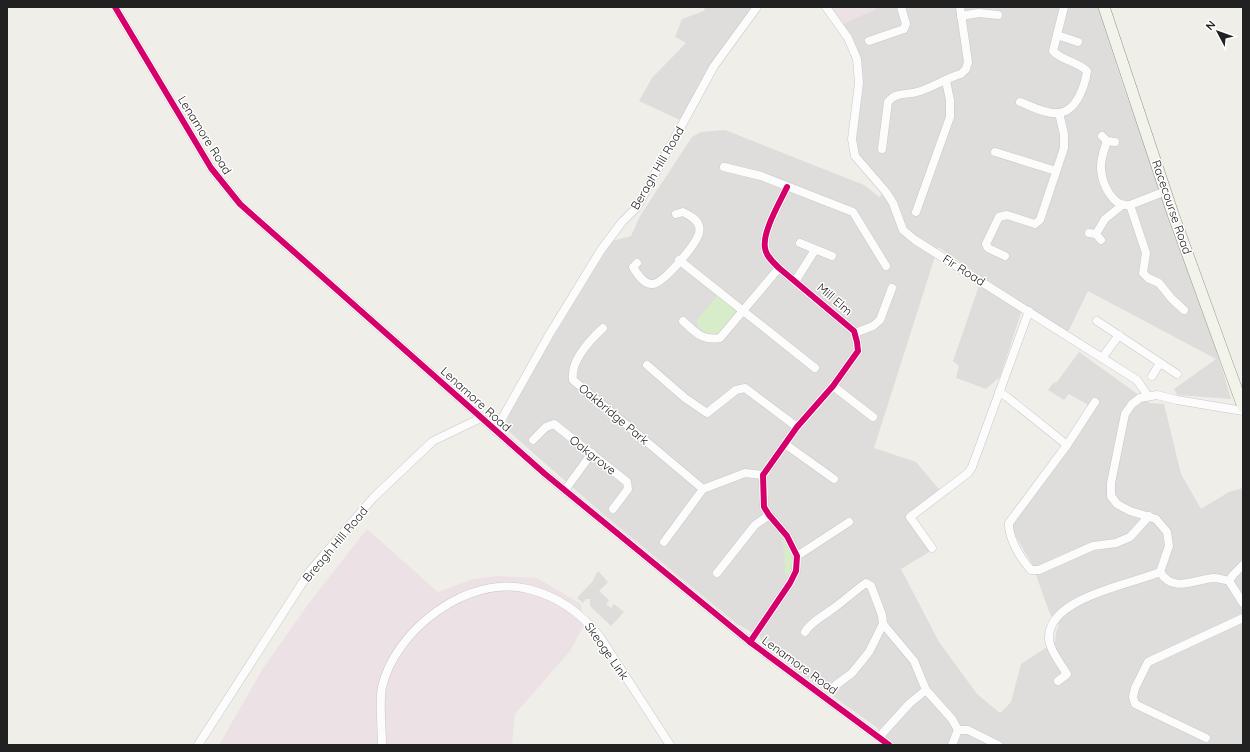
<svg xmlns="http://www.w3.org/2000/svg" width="1250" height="752" viewBox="0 0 1250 752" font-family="Quicksand,sans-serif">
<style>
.residential{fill:#dedddb}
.industrial{fill:#ece2e6}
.grass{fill:#d7ecc9}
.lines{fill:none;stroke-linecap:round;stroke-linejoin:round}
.street-casing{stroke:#c8c8c5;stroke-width:9}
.secondary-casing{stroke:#949980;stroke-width:12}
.street{stroke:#fdfcfc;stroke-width:8}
.secondary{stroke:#f2f4ec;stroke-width:11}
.cycleway-casing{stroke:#fff;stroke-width:8}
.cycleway{stroke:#d6006c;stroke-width:6}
.labels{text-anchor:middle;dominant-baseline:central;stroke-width:3;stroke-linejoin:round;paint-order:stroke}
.street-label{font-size:12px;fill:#212121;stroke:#fff}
</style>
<rect width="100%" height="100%" fill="#efeee9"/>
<!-- residential -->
<g class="residential">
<path d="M705,7H755L680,120L639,101L652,78L686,43L675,37L682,19L704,11Z"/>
<path d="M875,7H1098L1122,82L1217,352L1231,399L1177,395L1174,389L1216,359L1088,291L1068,332L1024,304L1000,377L986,389L956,378L959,366L953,361L982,277L938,247L874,448L916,462L943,494L913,518L934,549L901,569L939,642L977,694L1000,713L1011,702L1021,664L1055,642L1056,632L1059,625L1050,614L1032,564L1013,532V523L1069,448L1095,409L1069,394L1064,400L1048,390L1054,382L1056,383L1079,352L1150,403L1164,404L1181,474L1201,509L1229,492L1243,488V745H881L888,739L876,727L796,670L761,641L760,637L737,624L604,515L505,428L510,410L517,396L612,241L631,236L640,216L692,137L701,132L725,130L864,185L879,197L888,189L859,161L854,141L863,81L861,63L840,25L875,9Z"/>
<path d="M598,571L608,582L599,591L609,600L606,604L611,608L614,604L624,612L611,626L590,606V599H586L583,603L577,598L592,582Z"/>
</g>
<!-- industrial -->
<g class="industrial">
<path d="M825,7H875L876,9L840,25Z"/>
<path d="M367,529L438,592L473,579L498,576L537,578L581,604L583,627L570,651L515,714L512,745H219L263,668L312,599Z"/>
</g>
<!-- grass -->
<g class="grass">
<path d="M718,295L734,308L736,311L721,332L710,335L698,327L697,320Z"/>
<path d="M780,534C793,543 796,562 789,576L785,573L784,549Z"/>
</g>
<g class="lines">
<defs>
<g id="street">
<path d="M115,7L211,168L240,204L545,474L750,642L889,745"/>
<path d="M826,7L848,38L857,59L859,83L852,139L855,156L886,192L893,203L903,230L915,240L1137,380L1148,396"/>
<path d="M961,16L979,13L998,15"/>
<path d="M1057,35L1078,42"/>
<path d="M869,41L904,29L906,24L901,7"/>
<path d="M1020,102C1031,106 1047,115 1059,113C1077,111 1085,85 1087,71C1077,61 1062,61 1053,51L1064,7"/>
<path d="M1102,136L1107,141L1115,142"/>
<path d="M1107,141C1104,150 1100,160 1101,169C1102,184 1113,208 1130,205L1166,191"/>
<path d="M882,149L888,102C895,92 907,95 917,92C932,88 946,78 961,74L966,69L968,62L960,7"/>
<path d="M995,152L1056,171"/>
<path d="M724,167L761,176L853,212L886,266"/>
<path d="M1130,205L1146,253L1143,273L1148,278L1159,283L1172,299L1184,310"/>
<path d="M916,212L950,117V100L946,81"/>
<path d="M1089,233L1096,234L1101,240"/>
<path d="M1096,234L1105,219L1121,206"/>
<path d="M800,243L832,256"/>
<path d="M1005,256L988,248L986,244L999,217L1007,215L1035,224L1040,220L1064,148V134L1059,113"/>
<path d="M679,260L815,368"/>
<path d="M637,263L633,267C637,274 645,285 653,284C664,283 692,248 697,238C699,235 700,230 699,226C697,219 689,215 683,212L676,214"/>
<path d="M796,280L815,250"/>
<path d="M683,321C695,332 702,341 720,338L779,268"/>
<path d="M1097,321L1177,374"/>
<path d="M603,328C590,340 570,361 573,380L703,489L745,473L763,475"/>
<path d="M855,333L873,326L880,320L892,288"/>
<path d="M1102,358L1119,335"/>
<path d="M647,365L685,398L707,413L736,390L745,388L797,427"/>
<path d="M1152,376L1160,363"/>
<path d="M833,386L873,417"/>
<path d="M999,392L1007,397L1067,445"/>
<path d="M1095,402L1067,445L1009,523C1008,538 1021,559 1031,570H1039L1093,546L1116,543L1130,537L1149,516"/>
<path d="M495,431L549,335L601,250L622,222L637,207L714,66L757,7"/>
<path d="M533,440L546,427L554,424L627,482L628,489L613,509"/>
<path d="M785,444L834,479"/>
<path d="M565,490L592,453"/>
<path d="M664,542L703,489"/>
<path d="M932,548L910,517L968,473L972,467L1029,311"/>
<path d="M797,556L849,522"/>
<path d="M1160,572C1174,594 1195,579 1214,578C1220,578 1224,580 1229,581L1243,603"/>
<path d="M717,573L755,525L769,515"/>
<path d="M1229,581L1233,575L1243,565"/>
<path d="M805,632C811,622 822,617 831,610C843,602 854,591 866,583L871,586L882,615L883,624L914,661L926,690L910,703L879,737"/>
<path d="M750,642L790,583L796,571L797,556L787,536L769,515L764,507L763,475L797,427L833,386L858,351L857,342L854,331L779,268C773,262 766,256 765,248C762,232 780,202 787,187"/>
<path d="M1058,681L1067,674C1061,664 1048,648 1049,636C1051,597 1132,584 1160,572L1169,546L1167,532L1156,519L1130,511L1117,504L1111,496V483L1125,414L1132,404L1140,398L1157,395L1177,400L1243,411"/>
<path d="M836,685L852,673L869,652L883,624"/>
<path d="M926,690L952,719L958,730H968L998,745"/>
<path d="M1206,738L1135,704L1133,697L1135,688L1148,662L1243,618"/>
<path d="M198,745L310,571L373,498L433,441L481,418"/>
<path d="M382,745C382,729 379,702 382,687C395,630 468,574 528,589C557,596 582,614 600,637L670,745"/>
<path d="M952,745L958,730"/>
</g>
<path id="secondary" d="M1104,7L1173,214L1243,407"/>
</defs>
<!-- street casing -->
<use href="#street" class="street-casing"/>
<!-- secondary casing -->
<use href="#secondary" class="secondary-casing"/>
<!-- street -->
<use href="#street" class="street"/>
<!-- secondary -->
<use href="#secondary" class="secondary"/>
<defs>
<g id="cycleway">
<path d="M115,7L211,168L240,204L545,474L750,642L889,745"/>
<path d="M750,642L790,583L796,571L797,556L787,536L769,515L764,507L763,475L797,427L833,386L858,351L857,342L854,331L779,268C773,262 766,256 765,248C762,232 780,202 787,187"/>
</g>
</defs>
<!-- cycleway casing -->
<use href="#cycleway" class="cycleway-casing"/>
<!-- cycleway -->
<use href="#cycleway" class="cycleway"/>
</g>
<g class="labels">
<!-- street labels -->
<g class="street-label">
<text transform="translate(205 135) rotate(58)">Lenamore Road</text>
<text transform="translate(657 168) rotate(-60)">Beragh Hill Road</text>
<text transform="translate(1172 207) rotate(71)">Racecourse Road</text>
<text transform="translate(964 270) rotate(32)">Fir Road</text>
<text transform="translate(835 299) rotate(41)">Mill Elm</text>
<text transform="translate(476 399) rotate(42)">Lenamore Road</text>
<text transform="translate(614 414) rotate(40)">Oakbridge Park</text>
<text transform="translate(593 455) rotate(38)">Oakgrove</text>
<text transform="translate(335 544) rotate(-50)">Breagh Hill Road</text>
<text transform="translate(607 651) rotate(55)">Skeoge Link</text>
<text transform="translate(800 665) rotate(36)">Lenamore Road</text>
</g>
</g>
<!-- border -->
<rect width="1250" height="752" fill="none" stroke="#212121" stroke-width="16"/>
<!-- north arrow -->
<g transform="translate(1218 32) rotate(311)" stroke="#ffffff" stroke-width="3" paint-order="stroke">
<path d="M0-3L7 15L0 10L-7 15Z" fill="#212121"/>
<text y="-6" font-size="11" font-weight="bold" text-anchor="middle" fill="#212121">N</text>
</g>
</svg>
